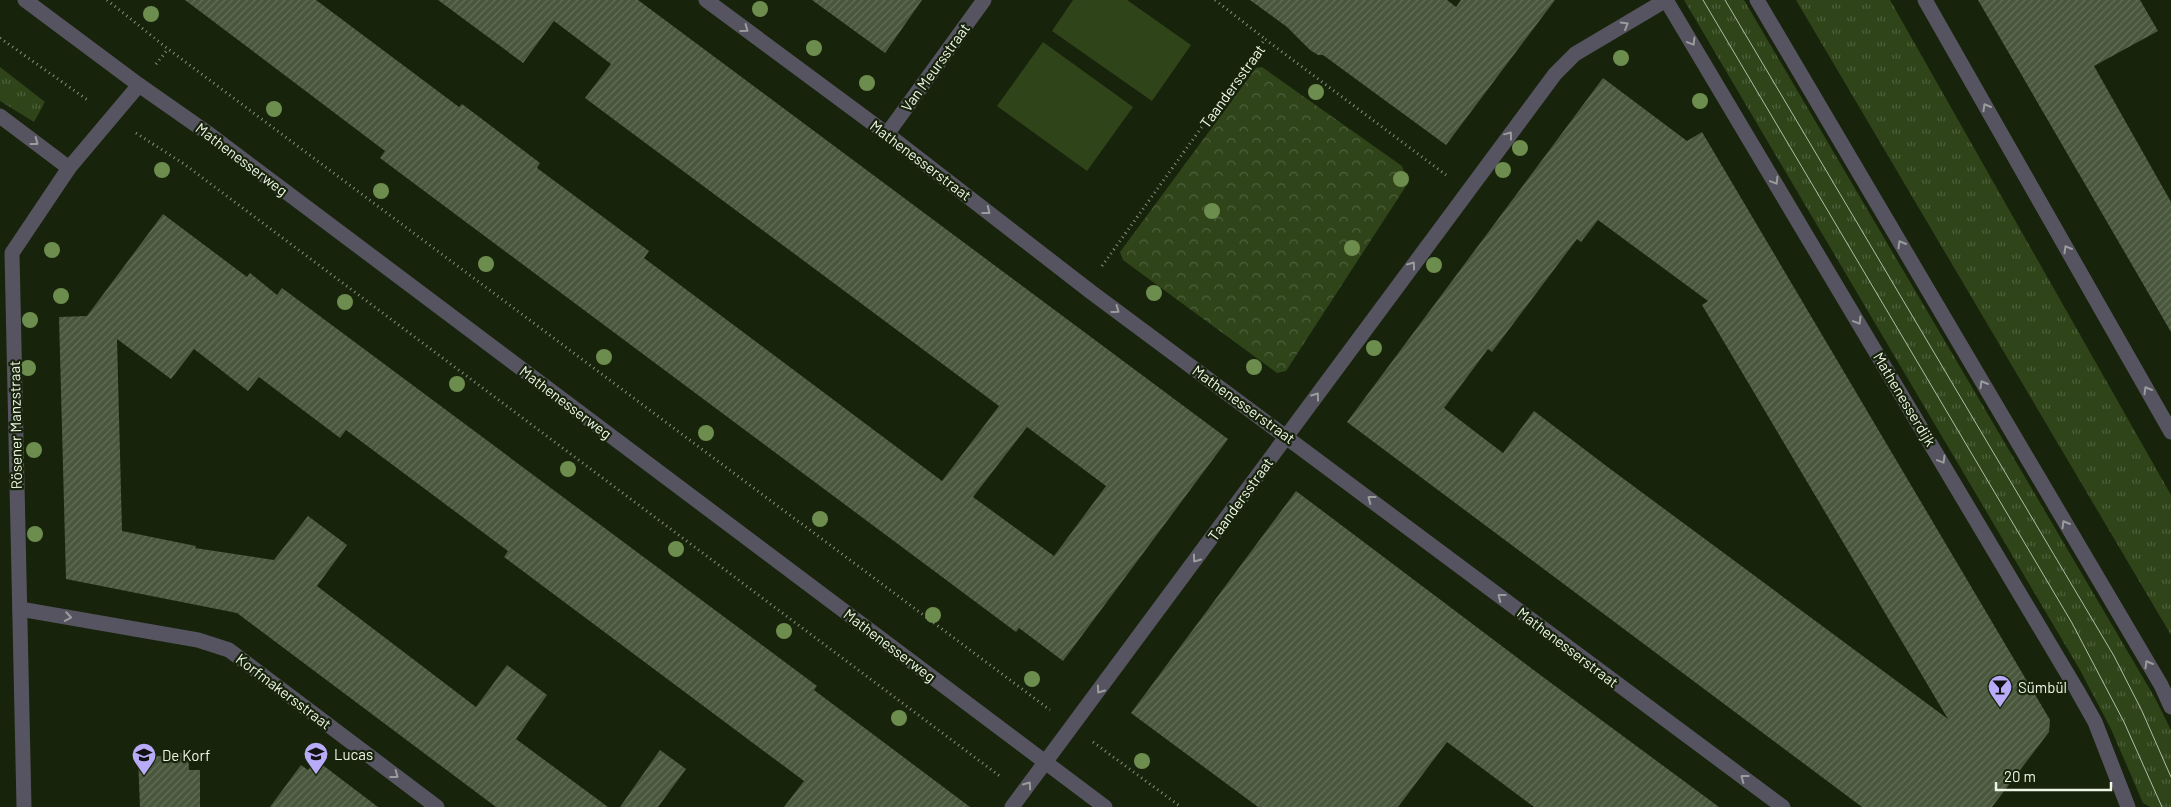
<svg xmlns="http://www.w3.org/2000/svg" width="2171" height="807" viewBox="0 0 2171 807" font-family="Barlow,sans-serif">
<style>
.grass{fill:url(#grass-tufts)}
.park{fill:url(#park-crowns)}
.pitch{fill:#30441a}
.building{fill:url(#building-hatch);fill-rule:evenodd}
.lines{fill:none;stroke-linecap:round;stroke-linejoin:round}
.path{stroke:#87917d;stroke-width:3;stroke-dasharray:1 4;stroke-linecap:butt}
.minor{stroke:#565460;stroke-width:15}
.tertiary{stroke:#565460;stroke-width:15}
.tram{stroke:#b2bcaa;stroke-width:1}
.tree{fill:#6d8d4e}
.oneway{stroke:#9a9d9c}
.labels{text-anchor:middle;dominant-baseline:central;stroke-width:4.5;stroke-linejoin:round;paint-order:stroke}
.street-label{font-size:15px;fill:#edf6e6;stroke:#17230b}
.poi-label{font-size:15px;fill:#edf6e6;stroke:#17230b;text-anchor:start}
</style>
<defs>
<pattern id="grass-tufts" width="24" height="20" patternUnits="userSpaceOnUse" patternTransform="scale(1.25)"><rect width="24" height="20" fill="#30441a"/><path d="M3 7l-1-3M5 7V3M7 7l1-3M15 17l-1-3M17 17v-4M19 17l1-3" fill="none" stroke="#4e603b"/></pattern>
<pattern id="park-crowns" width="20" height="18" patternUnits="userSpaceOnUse" patternTransform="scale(1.25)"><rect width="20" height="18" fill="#30441a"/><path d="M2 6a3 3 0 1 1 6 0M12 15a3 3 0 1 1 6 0" fill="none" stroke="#4e603b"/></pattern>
<pattern id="building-hatch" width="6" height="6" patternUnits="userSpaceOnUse" patternTransform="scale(1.25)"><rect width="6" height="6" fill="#49573c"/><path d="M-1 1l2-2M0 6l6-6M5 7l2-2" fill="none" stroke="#647058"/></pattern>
</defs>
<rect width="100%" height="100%" fill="#17230b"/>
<!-- grass -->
<g class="grass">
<path d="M1684,0H1744L2155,698L2171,730V807H2150L2143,803L2111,729L2080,670Z"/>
<path d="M1796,0H1890L2171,495V635Z"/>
<path d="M0,67L45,102L34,122L0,101Z"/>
</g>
<!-- park -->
<path class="park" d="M1262,67L1402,166L1408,183L1286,371L1277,373L1123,260L1120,252L1256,68Z"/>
<!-- pitch -->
<g class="pitch">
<path d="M1073,0H1127L1191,45L1152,101L1052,31Z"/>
<path d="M1043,42L1133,107L1087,171L997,106Z"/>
</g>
<!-- building -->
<g class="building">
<path d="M185,0H316L459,107L462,104L540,163L537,168L649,251L644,258L942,481L999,406L585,98L611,64L554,21L523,63L438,0H638L1228,439L1063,661L1019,628L1016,632L380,158L385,151ZM1027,427L1106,486L1054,556L973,497Z"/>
<path d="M812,0H922L885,53Z"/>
<path d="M1250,0H1447L1456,7L1461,0H1555L1446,145L1323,55H1318L1310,50L1287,27Z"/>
<path d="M1978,0H2140L2158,31L2094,66L2171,202V332Z"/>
<path d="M1603,78L1687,141L1702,132L2050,720L2049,732L1992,807H1862L1347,422ZM1598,220L1708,301L1702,305L1948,719L1609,468L1534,411L1503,453L1444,408L1488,349L1492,352L1577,239L1581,242Z"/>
<path d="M163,214L247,277L250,273L277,295L282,288L817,686L814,690L970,807H784L804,781L504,557L508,551L346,430L340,438L259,377L248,391L194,349L171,379L117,339L122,531L196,546L195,548L274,560L308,516L347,545L317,586L476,707L507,665L547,695L516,739L608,807H496L237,613L66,579L59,317L87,316Z"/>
<path d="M1296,491L1543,677L1719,807H1534L1447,742L1398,807H1258L1131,713Z"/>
<path d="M660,750L686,769L658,807H620Z"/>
<path d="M163,753H188L189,770H200V807H140L138,757L162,756Z"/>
<path d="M316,760L378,807H270L301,765L308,770Z"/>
</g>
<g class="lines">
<!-- path -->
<g class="path">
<path d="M107,0L168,49L1050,710"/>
<path d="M1215,0L1265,39"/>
<path d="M0,38L89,101"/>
<path d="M156,64L168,49"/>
<path d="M136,133L184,164L1001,777"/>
<path d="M1102,266L1265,39L1446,175"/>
<path d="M1093,742L1181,807"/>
</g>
<!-- minor -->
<g class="minor">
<path d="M706,0L887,134L1091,292L1783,807"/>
<path d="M1666,0L2077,690L2095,722L2128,807"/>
<path d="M1757,0L2161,685L2171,707"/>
<path d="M1925,0L2171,432"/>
<path d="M0,116L69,168"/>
<path d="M887,134L984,0"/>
<path d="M20,609L198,640L229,650L437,807"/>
<path d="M24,807L12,253L69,168L139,85"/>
<path d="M1012,807L1555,74L1575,54L1666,0"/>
</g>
<!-- tertiary -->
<path class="tertiary" d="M25,0L139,85L209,134L1105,807"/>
<!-- tram -->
<g class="tram">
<path d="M1703,0L2072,623L2124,722L2162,807"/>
<path d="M1725,0L2114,656L2142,711L2171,777"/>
</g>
</g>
<!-- trees -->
<g class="tree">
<circle cx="760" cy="9" r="8"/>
<circle cx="151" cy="14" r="8"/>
<circle cx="814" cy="48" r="8"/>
<circle cx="1621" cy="58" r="8"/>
<circle cx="867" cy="83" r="8"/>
<circle cx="1316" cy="92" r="8"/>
<circle cx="1700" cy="101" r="8"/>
<circle cx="274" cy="109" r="8"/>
<circle cx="1520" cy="148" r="8"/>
<circle cx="162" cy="170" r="8"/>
<circle cx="1503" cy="170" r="8"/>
<circle cx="1401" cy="179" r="8"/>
<circle cx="381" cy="191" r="8"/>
<circle cx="1212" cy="211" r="8"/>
<circle cx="1352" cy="248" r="8"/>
<circle cx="52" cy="250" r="8"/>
<circle cx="486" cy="264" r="8"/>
<circle cx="1434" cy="265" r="8"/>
<circle cx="1154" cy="293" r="8"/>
<circle cx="61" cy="296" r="8"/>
<circle cx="345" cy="302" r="8"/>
<circle cx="30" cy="320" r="8"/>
<circle cx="1374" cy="348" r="8"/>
<circle cx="604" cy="357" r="8"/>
<circle cx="1254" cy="367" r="8"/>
<circle cx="28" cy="368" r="8"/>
<circle cx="457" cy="384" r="8"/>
<circle cx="706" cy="433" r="8"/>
<circle cx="34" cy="450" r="8"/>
<circle cx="568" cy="469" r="8"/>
<circle cx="820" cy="519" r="8"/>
<circle cx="35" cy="534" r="8"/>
<circle cx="676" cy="549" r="8"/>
<circle cx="933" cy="615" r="8"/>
<circle cx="784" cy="631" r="8"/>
<circle cx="1032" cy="679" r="8"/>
<circle cx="899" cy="718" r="8"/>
<circle cx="1142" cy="761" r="8"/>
</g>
<!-- one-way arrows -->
<defs><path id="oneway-chevron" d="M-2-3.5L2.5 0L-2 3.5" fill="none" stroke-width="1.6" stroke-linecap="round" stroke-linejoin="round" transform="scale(1.25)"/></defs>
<g class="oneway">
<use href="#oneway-chevron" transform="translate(1625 25) rotate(-30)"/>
<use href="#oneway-chevron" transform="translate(745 29) rotate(36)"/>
<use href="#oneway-chevron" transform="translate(1692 42) rotate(59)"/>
<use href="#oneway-chevron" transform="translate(1986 107) rotate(-120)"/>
<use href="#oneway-chevron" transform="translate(1509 135) rotate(-53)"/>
<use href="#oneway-chevron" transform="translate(35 142) rotate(37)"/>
<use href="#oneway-chevron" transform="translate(1775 181) rotate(59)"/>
<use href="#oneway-chevron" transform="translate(987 211) rotate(38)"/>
<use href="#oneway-chevron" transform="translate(1901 244) rotate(-120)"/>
<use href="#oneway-chevron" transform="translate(2067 249) rotate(-120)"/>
<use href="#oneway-chevron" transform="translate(1412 265) rotate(-54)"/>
<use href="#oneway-chevron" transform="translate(1116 310) rotate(36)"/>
<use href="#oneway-chevron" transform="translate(1858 321) rotate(59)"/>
<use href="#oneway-chevron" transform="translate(1983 384) rotate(-120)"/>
<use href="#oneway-chevron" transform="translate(2147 390) rotate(-120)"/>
<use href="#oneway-chevron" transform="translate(1316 396) rotate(-54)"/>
<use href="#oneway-chevron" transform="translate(1942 460) rotate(59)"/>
<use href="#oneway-chevron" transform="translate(1371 499) rotate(-143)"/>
<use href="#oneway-chevron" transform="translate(2065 524) rotate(-120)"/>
<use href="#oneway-chevron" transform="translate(1196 559) rotate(126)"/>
<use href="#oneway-chevron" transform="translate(1501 597) rotate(-143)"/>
<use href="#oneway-chevron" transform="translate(68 617) rotate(10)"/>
<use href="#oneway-chevron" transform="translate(2148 664) rotate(-120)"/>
<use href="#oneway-chevron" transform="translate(1100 690) rotate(126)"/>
<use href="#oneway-chevron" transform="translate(395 775) rotate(37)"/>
<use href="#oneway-chevron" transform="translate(1744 778) rotate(-143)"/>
<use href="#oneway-chevron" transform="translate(1028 785) rotate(-55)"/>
</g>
<!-- icons -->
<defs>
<symbol id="bar-pin" viewBox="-11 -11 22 30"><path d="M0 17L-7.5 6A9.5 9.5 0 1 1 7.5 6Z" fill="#b8abf7" stroke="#17230b"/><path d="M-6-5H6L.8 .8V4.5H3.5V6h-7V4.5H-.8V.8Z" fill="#111"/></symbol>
<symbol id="school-pin" viewBox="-11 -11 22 30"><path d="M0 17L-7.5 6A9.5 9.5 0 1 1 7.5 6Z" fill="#b8abf7" stroke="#17230b"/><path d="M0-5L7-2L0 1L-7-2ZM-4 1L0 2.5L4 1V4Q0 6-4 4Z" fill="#111"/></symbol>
</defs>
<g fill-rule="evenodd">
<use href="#bar-pin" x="1986" y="673" width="28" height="38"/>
<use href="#school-pin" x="302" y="740" width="28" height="38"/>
<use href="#school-pin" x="130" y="741" width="28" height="38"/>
</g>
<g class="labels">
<!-- street labels -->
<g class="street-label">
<text transform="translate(935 67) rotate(-54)">Van Meursstraat</text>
<text transform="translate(1232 86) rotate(-54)">Taandersstraat</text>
<text transform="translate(242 159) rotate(37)">Mathenesserweg</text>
<text transform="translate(921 160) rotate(37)">Mathenesserstraat</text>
<text transform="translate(1905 399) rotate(59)">Mathenesserdijk</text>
<text transform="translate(566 402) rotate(37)">Mathenesserweg</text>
<text transform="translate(1244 404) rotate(36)">Mathenesserstraat</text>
<text transform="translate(15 425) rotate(-91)">Rösener Manzstraat</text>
<text transform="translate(1240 499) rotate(-54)">Taandersstraat</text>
<text transform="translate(890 645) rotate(37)">Mathenesserweg</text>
<text transform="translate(1568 647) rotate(37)">Mathenesserstraat</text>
<text transform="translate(284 691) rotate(37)">Korfmakersstraat</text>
</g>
<!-- poi labels -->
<g class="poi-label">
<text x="2018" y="687">Sümbül</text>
<text x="334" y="754">Lucas</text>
<text x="162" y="755">De Korf</text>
</g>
</g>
<!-- scale -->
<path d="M1996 782v8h115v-8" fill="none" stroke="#edf6e6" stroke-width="2.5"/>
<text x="2004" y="782" font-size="15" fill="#edf6e6" stroke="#17230b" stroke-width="4" paint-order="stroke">20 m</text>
</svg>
